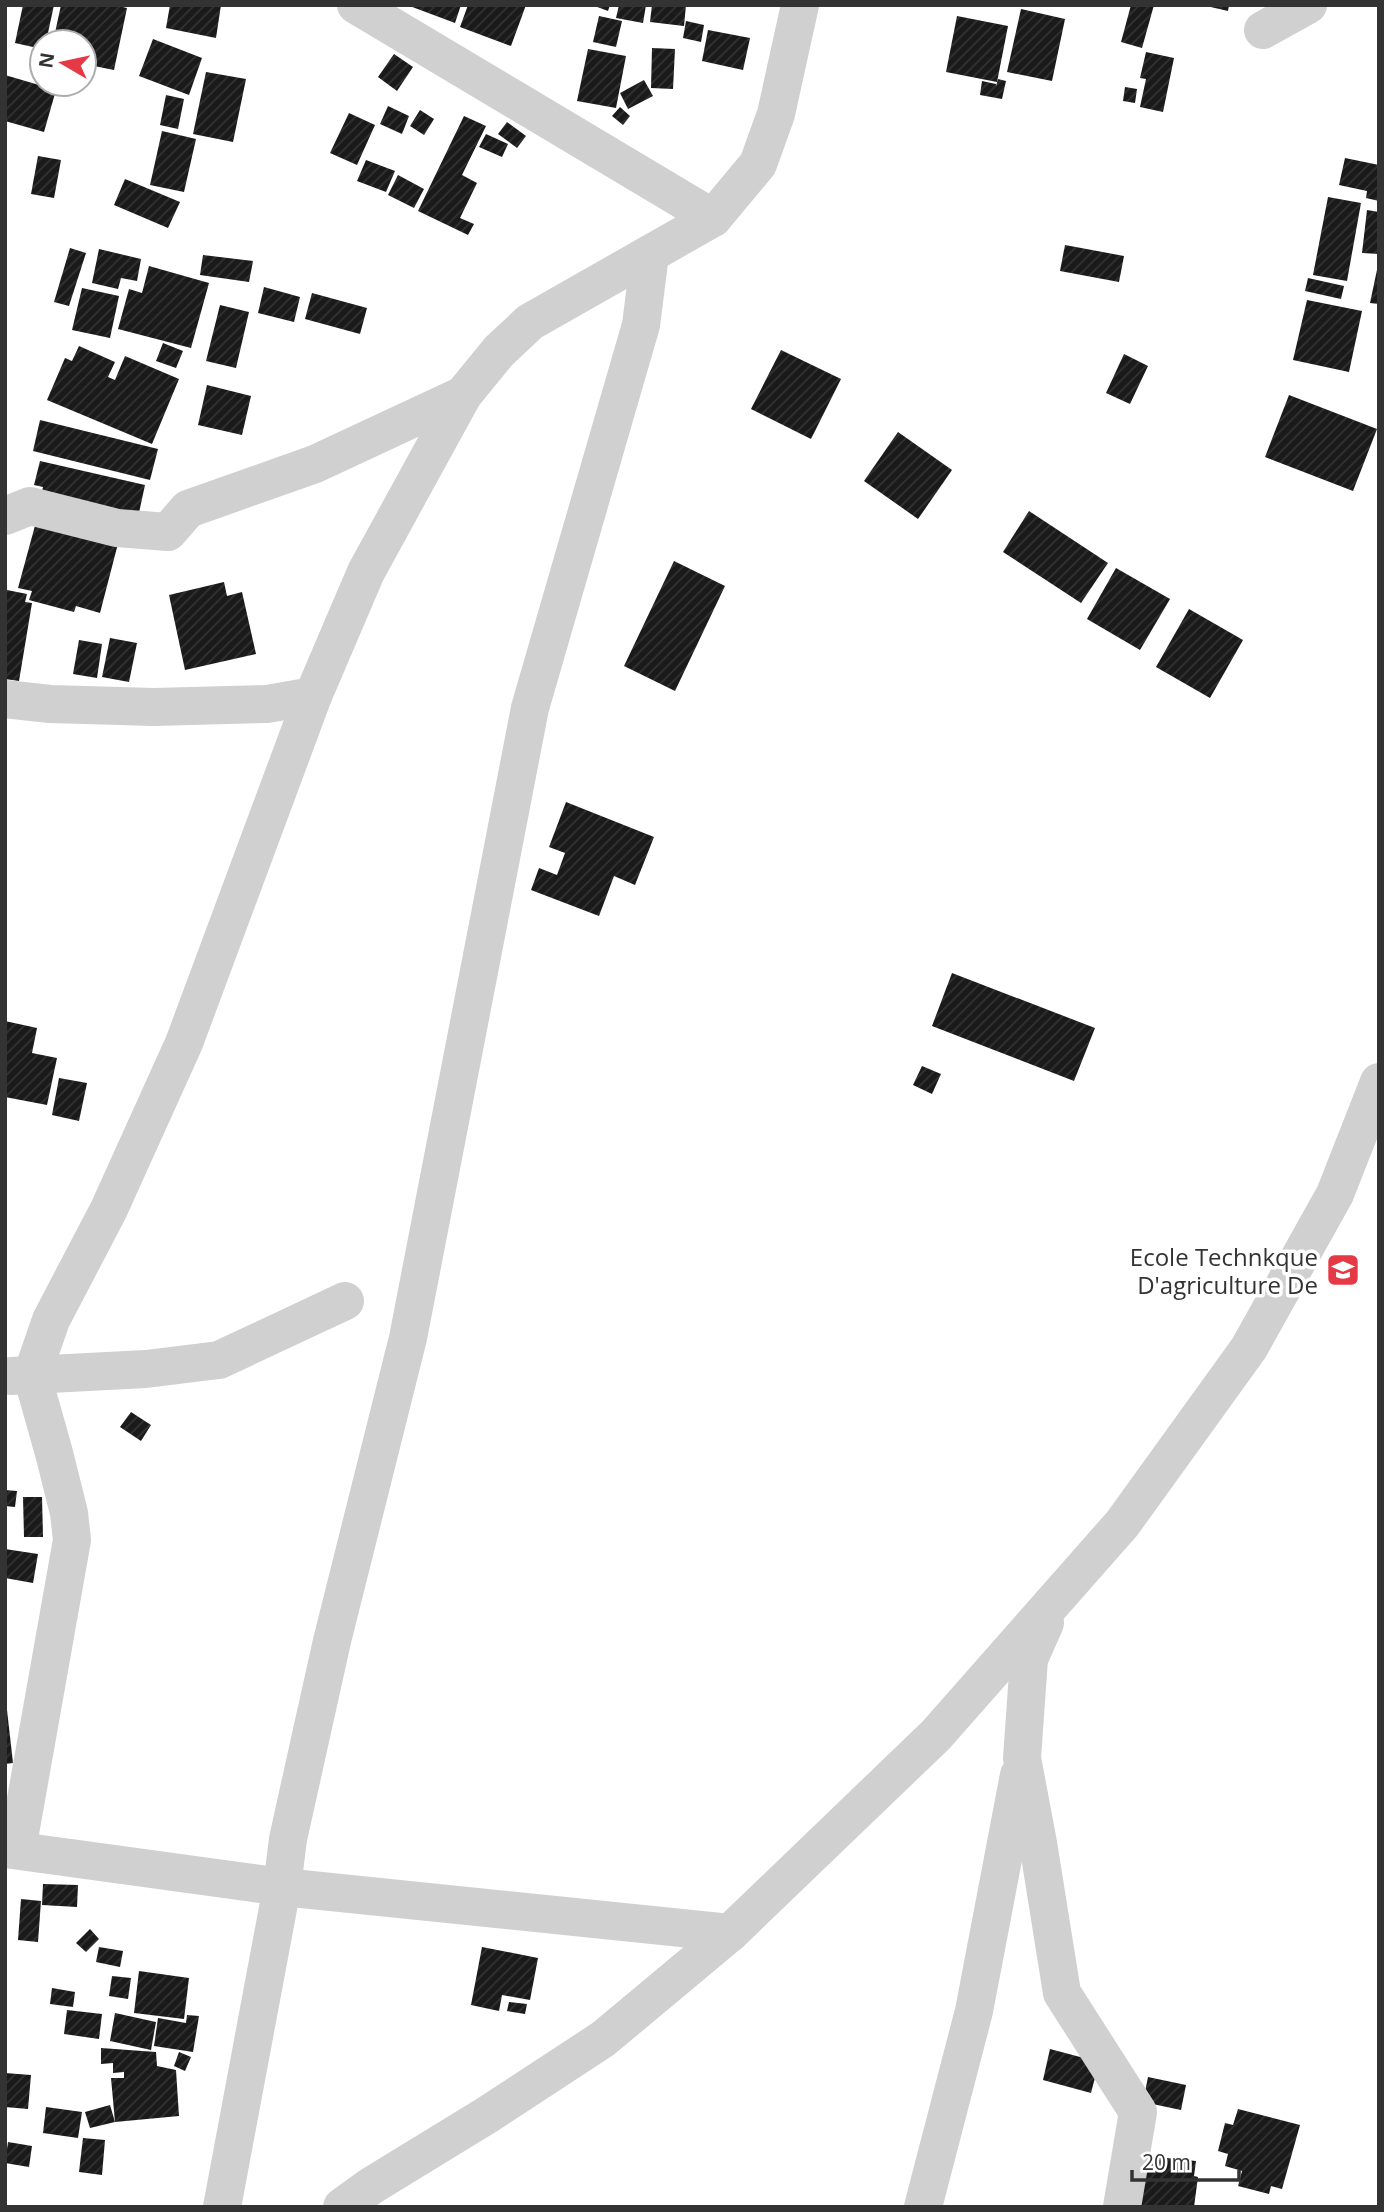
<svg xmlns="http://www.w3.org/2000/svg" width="1384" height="2212" viewBox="0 0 1384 2212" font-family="'Open Sans',sans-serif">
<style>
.building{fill:url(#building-hatch)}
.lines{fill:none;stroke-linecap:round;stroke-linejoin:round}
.minor{stroke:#d0d0d0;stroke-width:38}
.labels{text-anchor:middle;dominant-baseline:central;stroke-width:7;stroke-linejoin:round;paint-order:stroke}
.poi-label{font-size:24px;fill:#333;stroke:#fff;text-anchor:end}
</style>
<defs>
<pattern id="building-hatch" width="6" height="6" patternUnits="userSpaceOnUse" patternTransform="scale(1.75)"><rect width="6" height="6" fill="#1a1a1a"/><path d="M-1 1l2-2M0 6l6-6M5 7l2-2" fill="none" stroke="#333"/></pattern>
</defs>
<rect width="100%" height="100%" fill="#fff"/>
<!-- building -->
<g class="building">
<path d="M23,5H54L46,42H42V49L15,43Z"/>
<path d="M61,5H114L127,8L114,70L84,64V42H53Z"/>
<path d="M170,5H221L216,38L166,28Z"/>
<path d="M407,5H461L455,23Z"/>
<path d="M468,5H526L511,46L460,27Z"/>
<path d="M592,5H610L608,11Z"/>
<path d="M619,5H646L643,23L616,18Z"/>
<path d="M652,5H686L684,26L650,22Z"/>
<path d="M1131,5H1154L1142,48L1121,42Z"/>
<path d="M1202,5H1229L1228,11Z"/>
<path d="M1021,9L1065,19L1052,81L1007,72Z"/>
<path d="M599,16L622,21L616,47L593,42Z"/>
<path d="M957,16L1008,26L997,82L946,72Z"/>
<path d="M686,21L704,25L701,42L683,38Z"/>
<path d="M708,30L750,38L743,70L702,61Z"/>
<path d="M153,39L202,58L189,95L139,76Z"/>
<path d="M652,48L675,49L673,89L651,88Z"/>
<path d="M588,49L626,56L616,108L577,101Z"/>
<path d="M1146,52L1174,58L1163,112L1140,107L1146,79L1140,78Z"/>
<path d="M394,54L413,67L397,91L378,77Z"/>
<path d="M206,72L246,79L233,142L193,134Z"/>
<path d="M5,75L56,90L44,132L5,121Z"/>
<path d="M998,79L1006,81L1002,99L980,95L982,81L996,84V86Z"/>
<path d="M644,80L653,96L628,109L620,93Z"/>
<path d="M1125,87L1137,89L1135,103L1123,101Z"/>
<path d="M166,95L184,99L178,129L160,125Z"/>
<path d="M388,106L409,116L402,134L380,124Z"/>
<path d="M620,107L630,116L623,125L612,116Z"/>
<path d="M420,110L434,119L424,135L410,126Z"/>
<path d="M349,113L375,125L357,165L330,153Z"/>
<path d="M464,116L486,126L462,175L477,183L460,218L474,224L468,235L418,211Z"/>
<path d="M507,122L526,136L517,148L498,134Z"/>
<path d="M162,131L196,139L184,192L150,185Z"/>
<path d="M486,134L508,144L502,157L479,147Z"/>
<path d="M38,156L61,160L54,198L31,194Z"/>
<path d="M1345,158L1379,165V201L1366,198L1367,191L1339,185Z"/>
<path d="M366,160L395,171L386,192L357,181Z"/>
<path d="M398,175L424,189L414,208L388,195Z"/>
<path d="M125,179L180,202L168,228L114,205Z"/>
<path d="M1328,197L1361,203L1347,281L1313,275Z"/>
<path d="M1367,210L1379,212V254L1362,253Z"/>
<path d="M1065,245L1124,256L1119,282L1060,271Z"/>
<path d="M70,248L86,253L69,306L54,302Z"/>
<path d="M99,249L141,259L137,281L121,278L118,289L92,283Z"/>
<path d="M203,255L253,261L249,282L200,275Z"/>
<path d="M1378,265H1379V304L1370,303Z"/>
<path d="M149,266L209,283L191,348L118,329L129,289L142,293Z"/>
<path d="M1308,278L1344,286L1341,299L1305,291Z"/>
<path d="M264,287L300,297L294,322L258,313Z"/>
<path d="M82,288L119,296L110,338L72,330Z"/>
<path d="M312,293L367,308L360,334L305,319Z"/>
<path d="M1307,300L1362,311L1349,372L1293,360Z"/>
<path d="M220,305L249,312L236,368L206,361Z"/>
<path d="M163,343L183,351L176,368L156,361Z"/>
<path d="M79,346L115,362L108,377L115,380L125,356L179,379L152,444L47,400L65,358L72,361Z"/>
<path d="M781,350L841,379L811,439L751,409Z"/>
<path d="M1124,354L1148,366L1130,404L1106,393Z"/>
<path d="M207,385L251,396L242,435L198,425Z"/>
<path d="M1289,395L1377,429L1353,491L1265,457Z"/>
<path d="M40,420L158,449L150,480L33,451Z"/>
<path d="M898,432L952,470L918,519L864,481Z"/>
<path d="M40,461L145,485L137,522L40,500L43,487L34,485Z"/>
<path d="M39,511L121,532L100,613L76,606L74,612L29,600L32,591L18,588Z"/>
<path d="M1029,511L1108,563L1081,603L1003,552Z"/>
<path d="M674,561L725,586L675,691L624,666Z"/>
<path d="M1116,568L1170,599L1140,650L1087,619Z"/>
<path d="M224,582L227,596L242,592L256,654L185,670L169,595Z"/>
<path d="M7,590L27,594L25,602L32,603L19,681L5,679Z"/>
<path d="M1189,609L1243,640L1210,698L1156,667Z"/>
<path d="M110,638L137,643L129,682L102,677Z"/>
<path d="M79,640L102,644L97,678L73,674Z"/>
<path d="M566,802L654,837L635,885L614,876L599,916L531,890L539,868L557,875L565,853L549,847Z"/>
<path d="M952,973L1095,1028L1074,1081L932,1026Z"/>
<path d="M5,1021L37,1028L32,1053L57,1058L47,1105L5,1097Z"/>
<path d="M922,1066L941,1074L932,1094L913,1085Z"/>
<path d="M59,1078L87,1083L79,1121L52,1115Z"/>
<path d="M131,1412L151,1425L141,1441L120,1427Z"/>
<path d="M5,1490L17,1491L15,1507L5,1506Z"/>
<path d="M23,1497H42L43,1537H24Z"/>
<path d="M5,1549L38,1554L33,1583L5,1578Z"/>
<path d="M5,1710H7L13,1763L5,1764Z"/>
<path d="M43,1884L78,1885L77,1907L42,1905Z"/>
<path d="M21,1899L41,1901L38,1942L18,1940Z"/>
<path d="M90,1929L99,1939L86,1952L76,1943Z"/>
<path d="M99,1947L123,1951L120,1967L96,1962Z"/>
<path d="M482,1947L538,1958L530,2000L502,1995L499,2011L471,2005Z"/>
<path d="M139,1971L189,1978L184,2019L134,2013Z"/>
<path d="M112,1976L131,1978L128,1999L109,1996Z"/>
<path d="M52,1988L75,1992L73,2007L50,2004Z"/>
<path d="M509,2002L527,2004L525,2014L507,2011Z"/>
<path d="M67,2010L102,2014L99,2039L64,2034Z"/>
<path d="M115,2013L156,2022L151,2050L110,2041Z"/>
<path d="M187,2015L199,2016L193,2052L154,2046L158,2018L186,2023Z"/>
<path d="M101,2048L156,2052L157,2066L176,2070L179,2116L115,2122L111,2078H124V2072L113,2073V2063L101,2064Z"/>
<path d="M1050,2049L1099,2062L1091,2093L1043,2080Z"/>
<path d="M179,2052L191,2057L185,2071L174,2066Z"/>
<path d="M5,2073L31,2075L28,2109L5,2107Z"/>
<path d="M1148,2077L1186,2085L1181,2110L1143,2102Z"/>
<path d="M110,2105L115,2122L90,2128L85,2112Z"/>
<path d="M46,2107L82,2112L78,2138L43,2133Z"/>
<path d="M1238,2109L1300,2125L1282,2189L1271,2186L1269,2194L1238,2186L1242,2171L1225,2166L1228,2154L1218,2151L1225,2123L1233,2125Z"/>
<path d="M83,2138L105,2140L102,2175L79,2172Z"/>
<path d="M8,2142L32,2146L29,2167L5,2163Z"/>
<path d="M1138,2155L1196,2161L1194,2176L1198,2177L1194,2207H1141Z"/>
</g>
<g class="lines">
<!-- minor -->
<g class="minor">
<path d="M356,5L713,218"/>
<path d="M1263,30L1308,5"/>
<path d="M5,516L30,506L117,528L168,532L188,509L315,464L463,395"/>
<path d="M5,699L50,704L154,707L267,704L313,696"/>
<path d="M11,1376L146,1369L219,1360L345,1301"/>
<path d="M1045,1623L1029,1659L1022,1758L1038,1843L1062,1993L1138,2112L1122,2207"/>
<path d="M5,1849L282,1887L730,1933"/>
<path d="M17,1850L72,1540L69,1513L54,1453L32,1375L51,1320L109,1209L184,1043L313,696L366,572L463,395L499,351L530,322L713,218L758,164L776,114L800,5"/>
<path d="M222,2207L282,1887L288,1839L332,1641L408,1338L530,708L641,325L650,254"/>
<path d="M342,2207L371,2186L487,2115L603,2039L730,1933L936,1735L1122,1524L1249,1348L1335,1194L1379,1082"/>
<path d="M923,2207L974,2011L1019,1775"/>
</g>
</g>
<!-- icons -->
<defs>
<symbol id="university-square" viewBox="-11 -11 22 22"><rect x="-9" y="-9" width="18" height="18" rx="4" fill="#e63946" stroke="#fff"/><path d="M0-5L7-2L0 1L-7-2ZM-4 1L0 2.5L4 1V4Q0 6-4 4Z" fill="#fff"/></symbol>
</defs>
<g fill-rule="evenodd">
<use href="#university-square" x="1324" y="1251" width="38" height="38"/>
</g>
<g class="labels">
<!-- poi labels -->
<g class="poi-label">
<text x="1318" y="1256">Ecole Technkque<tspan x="1318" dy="28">D'agriculture De</tspan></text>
</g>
</g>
<!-- border -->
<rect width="1384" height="2212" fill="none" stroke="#333333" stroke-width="14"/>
<!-- north arrow -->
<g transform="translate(63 63) rotate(279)"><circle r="33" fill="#ffffff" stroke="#adadad" stroke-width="2"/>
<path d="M0-5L12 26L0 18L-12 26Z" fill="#e63946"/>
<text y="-10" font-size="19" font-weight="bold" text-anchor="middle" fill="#333333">N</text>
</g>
<!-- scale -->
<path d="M1132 2170v10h107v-10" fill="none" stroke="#333333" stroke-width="3.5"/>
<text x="1142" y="2170" font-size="21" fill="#333333" stroke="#ffffff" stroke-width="5" paint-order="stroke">20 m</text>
</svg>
